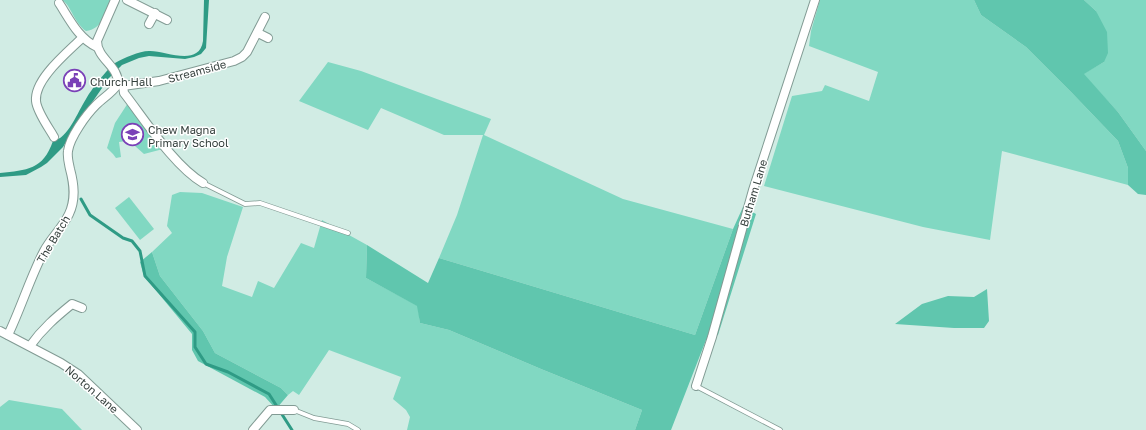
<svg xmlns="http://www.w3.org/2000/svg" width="1146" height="430" viewBox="0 0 1146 430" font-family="'Golos Text',sans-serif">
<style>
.green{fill:#81d8c2}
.forest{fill:#60c6ae}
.water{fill:#2f9b85}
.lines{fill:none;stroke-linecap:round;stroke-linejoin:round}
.stream{stroke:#2f9b85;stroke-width:3}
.lane-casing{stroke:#829b94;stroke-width:5.5}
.street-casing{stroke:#829b94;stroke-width:10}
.lane{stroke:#fff;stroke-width:4}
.street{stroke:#fff;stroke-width:8}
.labels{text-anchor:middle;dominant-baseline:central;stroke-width:3;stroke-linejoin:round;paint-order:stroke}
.street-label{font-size:11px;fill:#343f3c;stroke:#fff}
.poi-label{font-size:11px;fill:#343f3c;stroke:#fff;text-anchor:start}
</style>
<rect width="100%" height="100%" fill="#d1ece4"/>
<!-- green -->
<g class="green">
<path d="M62,0H112C106,13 102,29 86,31C74,23 71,5 62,0Z"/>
<path d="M820,0H974L981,15L1026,47L1072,93L1118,141L1128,168V185L1002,151L990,240L923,227L764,186L792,96L822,91L825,85L869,101L878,72L809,46L811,31Z"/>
<path d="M1084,0H1146V151L1118,112L1083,74L1104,62L1096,11Z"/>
<path d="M328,62L361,71L491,119L484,135L623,199L733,229L695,335L439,258L457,215L483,135H444L381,108L368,130L299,101Z"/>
<path d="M128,103L163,149L144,154L135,146L134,140L119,142L121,157L116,158L113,154L107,148L115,123Z"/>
<path d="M180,192L202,193L243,207L227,257L222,286L252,297L258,281L274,288L301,243L314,248L322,220L367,245L366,278L418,306L420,323L449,330L541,369L642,410L635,430H407L410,417L406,410L393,399L401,377L329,350L299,395L293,391L288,395L281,388L215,353L203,331L160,276L152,252L172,233L167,226L172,195Z"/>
<path d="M129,197L154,229L140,240L115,208Z"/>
<path d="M9,400L62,409L82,430H0V407Z"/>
</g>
<!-- forest -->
<g class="forest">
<path d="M974,0H1084L1096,11L1107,32L1108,53L1104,62L1084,74L1118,112L1146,151V195L1138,194L1128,185V168L1118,141L1072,93L1026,47L981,15Z"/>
<path d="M743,207L756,214L718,335L706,340L671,430H635L642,410L541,369L449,330L420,323L417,306L366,278L367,245L428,283L439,258L695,335L733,229Z"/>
<path d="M152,252L160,276L203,331L215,353L281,388L288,395L276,409L265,397L198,361L192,350V334L144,276L140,262Z"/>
<path d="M987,289L989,321L984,328H954L895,324L922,304L948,296L974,297Z"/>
</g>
<!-- water -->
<path class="water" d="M204,0H209L206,48L201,54L194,57L185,59L149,56L139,58L122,65L109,78L75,127L63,147L47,163L41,167L26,175L0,177V173C27,170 43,170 53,141C68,139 78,111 86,99C91,90 107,69 115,63C124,58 139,51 149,51C164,50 199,68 203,41Z"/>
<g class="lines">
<!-- stream -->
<path class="stream" d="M81,199L90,215L123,238L132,241L140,251L145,276L195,332V347L206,364L228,372L269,394L292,430"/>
<defs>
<g id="lane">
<path d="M203,183L245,204L260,203L348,233"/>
<path d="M696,386L780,430"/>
<path d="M294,410L314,418L348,424L358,430"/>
</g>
<g id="street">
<path d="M115,0L97,41C97,59 119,66 118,84"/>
<path d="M127,0L167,20"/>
<path d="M59,3C70,20 79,39 97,47"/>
<path d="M149,24L155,13"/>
<path d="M258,33L268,38"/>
<path d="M119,84L123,86L124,93C145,120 174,166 203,183"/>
<path d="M123,86L159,81L234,61L242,57L247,52L265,17"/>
<path d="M54,137C49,128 37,112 36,101C34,79 68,52 82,38"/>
<path d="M0,331L61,363L78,374L137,430"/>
<path d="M8,335C21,308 30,278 44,251C51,238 63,227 69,214C76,199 74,184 70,169C69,164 67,157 68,151C70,137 86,115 96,105C103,98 112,93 118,84"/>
<path d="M30,346C42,329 56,317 72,304L82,308"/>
<path d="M696,386L712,337L753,190L815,0"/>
<path d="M253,430L270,410H294"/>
</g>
</defs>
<!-- lane casing -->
<use href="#lane" class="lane-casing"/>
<!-- street casing -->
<use href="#street" class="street-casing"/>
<!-- lane -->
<use href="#lane" class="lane"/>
<!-- street -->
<use href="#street" class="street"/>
</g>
<!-- icons -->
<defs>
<symbol id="civic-ring" viewBox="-11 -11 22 22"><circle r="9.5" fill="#fff" stroke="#7a41b7" stroke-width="1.5"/><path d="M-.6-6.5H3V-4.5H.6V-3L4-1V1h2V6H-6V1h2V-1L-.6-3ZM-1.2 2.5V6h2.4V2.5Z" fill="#7a41b7"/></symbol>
<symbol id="school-ring" viewBox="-11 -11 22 22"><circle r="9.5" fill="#fff" stroke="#7a41b7" stroke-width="1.5"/><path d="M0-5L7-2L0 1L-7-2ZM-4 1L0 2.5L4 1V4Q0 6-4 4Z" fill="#7a41b7"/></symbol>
</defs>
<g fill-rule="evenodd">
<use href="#civic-ring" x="62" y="68" width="25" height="25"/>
<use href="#school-ring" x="120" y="122" width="25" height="25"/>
</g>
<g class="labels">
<!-- street labels -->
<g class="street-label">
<text transform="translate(197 71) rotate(-15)">Streamside</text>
<text transform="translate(753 193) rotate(-73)">Butham Lane</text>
<text transform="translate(53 239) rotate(-59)">The Batch</text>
<text transform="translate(92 389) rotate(41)">Norton Lane</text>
</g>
<!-- poi labels -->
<g class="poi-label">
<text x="90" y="81">Church Hall</text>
<text x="148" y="129">Chew Magna<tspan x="148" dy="13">Primary School</tspan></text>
</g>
</g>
</svg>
